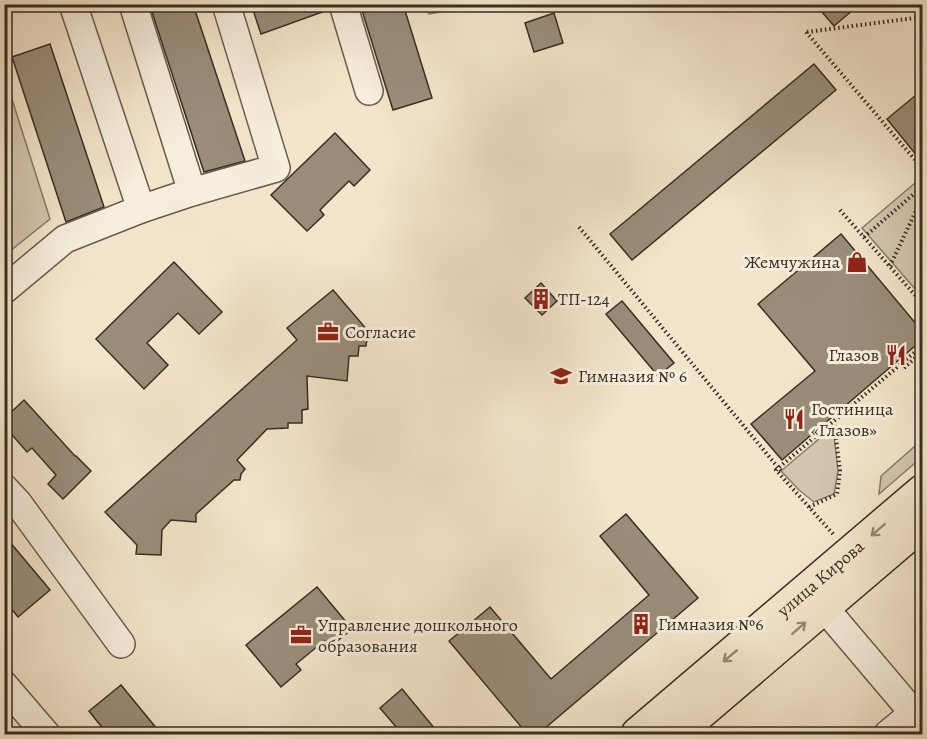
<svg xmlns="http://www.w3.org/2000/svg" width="927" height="739" viewBox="0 0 927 739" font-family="Alegreya,serif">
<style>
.green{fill:#d3c6ae;stroke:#867a68;stroke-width:1.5}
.building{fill:#998d7a;stroke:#382e23;stroke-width:1.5}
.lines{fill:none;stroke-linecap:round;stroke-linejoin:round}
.minor-casing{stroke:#675c4d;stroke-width:30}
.major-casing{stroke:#382e23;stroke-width:36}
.path{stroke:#382e23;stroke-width:4;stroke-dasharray:1.5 3;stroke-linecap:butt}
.minor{stroke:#f7eedd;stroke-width:27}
.major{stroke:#f3e5cb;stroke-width:33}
.oneway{stroke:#968a77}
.labels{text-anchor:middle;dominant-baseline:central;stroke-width:6;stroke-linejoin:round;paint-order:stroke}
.poi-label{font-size:18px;fill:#382e23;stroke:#f7eedd;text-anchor:start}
.street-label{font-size:18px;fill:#382e23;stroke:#f7eedd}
</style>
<rect width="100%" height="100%" fill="#f3e5cb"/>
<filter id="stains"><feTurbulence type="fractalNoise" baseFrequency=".00333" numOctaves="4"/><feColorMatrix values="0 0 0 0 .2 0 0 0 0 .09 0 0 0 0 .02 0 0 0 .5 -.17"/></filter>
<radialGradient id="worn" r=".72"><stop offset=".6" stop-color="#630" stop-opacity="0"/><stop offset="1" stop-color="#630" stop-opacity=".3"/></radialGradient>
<!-- green -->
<g class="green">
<path d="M423,5H481L429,14Z"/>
<path d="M4,74L50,219L5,255H4Z"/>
<path d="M922,177V297L862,228Z"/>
<path d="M833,427L838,471L834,494L814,502L799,490L781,471Z"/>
<path d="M922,440V457L879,494L881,476Z"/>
</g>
<!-- building -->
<g class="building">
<path d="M166,4H193L245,161L204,172L151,9Z"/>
<path d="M251,4H328V10L261,34Z"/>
<path d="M360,4H403L432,98L393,110Z"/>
<path d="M815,4H860L834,26Z"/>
<path d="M554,13L563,43L534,52L525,23Z"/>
<path d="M50,44L104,207L66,222L12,57Z"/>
<path d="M814,64L836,90L632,260L610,234Z"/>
<path d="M922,90V162L887,119Z"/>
<path d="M335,133L370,170L354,186L349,181L320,210L324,215L307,231L271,195Z"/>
<path d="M841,234L922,331V340L782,460L751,424L815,371L758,304Z"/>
<path d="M174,262L222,312L199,334L178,313L147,343L168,365L144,389L96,339Z"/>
<path d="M541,283L557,301L542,315L525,298Z"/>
<path d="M333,290L368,331L366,346H359L358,356H349L347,381L307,376L308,409L302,410V423H288V428L267,429L237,460L245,469L241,474L240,480H234L196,514V522L171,520L162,530L161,555L136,554L137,545L105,512L297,340L287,328Z"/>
<path d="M622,301L674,363L658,376L606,314Z"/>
<path d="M24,400L75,456H76L91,471L63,499L48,484L56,475L32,448L27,452L7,429L11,425L5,418Z"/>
<path d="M626,514L698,598L537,735H528L449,641L490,607L551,679L649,595L600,536Z"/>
<path d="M4,535L50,590L18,617L4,600Z"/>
<path d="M317,587L352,629L329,648L324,641L296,664L301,670L281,687L246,645Z"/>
<path d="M121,685L162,735H108L89,711Z"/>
<path d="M402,689L440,735H403L380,708Z"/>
</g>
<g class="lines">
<defs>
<g id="minor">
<path d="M73,4L141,209"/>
<path d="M133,4L192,192"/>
<path d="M343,4L369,91"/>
<path d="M4,290L65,239L141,209L192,192L276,168L226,4"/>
<path d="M4,488L18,503L121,644"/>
<path d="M811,592L922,723"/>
<path d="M4,685L46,734"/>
<path d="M888,734L922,706"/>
</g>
<g id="major">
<path id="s1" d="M638,734L922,492"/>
<path d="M675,734L922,523"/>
</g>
</defs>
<!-- minor casing -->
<use href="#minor" class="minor-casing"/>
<!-- major casing -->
<use href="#major" class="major-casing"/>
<!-- path -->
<g class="path">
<path d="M806,32L922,168"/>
<path d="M807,32L922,17"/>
<path d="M840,210L922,303"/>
<path d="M579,227L781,471"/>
<path d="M864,237L922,187"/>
<path d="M890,266L922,198"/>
<path d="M904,368L922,352"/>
<path d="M809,507L837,494L840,471L834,422"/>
<path d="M833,534L776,470L915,352L919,356"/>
</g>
<!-- minor -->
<use href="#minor" class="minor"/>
<!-- major -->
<use href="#major" class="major"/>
</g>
<!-- one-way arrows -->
<defs><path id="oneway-shaft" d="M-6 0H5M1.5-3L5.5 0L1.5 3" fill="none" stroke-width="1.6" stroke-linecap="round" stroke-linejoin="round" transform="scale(1.5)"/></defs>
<g class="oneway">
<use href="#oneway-shaft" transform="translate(878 530) rotate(139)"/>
<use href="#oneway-shaft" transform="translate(799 628) rotate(-41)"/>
<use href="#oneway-shaft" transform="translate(730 656) rotate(140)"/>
</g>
<!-- icons -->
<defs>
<symbol id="shop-bare" viewBox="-9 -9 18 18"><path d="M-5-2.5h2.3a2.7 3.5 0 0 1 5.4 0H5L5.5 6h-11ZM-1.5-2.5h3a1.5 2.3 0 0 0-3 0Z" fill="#8f2418" stroke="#f7eedd" stroke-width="2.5" paint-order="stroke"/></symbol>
<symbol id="building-bare" viewBox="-9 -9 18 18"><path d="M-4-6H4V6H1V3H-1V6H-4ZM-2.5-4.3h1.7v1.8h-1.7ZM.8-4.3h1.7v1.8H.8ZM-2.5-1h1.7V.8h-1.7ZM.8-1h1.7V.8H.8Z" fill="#8f2418" stroke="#f7eedd" stroke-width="2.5" paint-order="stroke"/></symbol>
<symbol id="office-bare" viewBox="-9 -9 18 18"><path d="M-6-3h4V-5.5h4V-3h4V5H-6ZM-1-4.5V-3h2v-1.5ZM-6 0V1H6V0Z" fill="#8f2418" stroke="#f7eedd" stroke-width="2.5" paint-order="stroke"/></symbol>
<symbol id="restaurant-bare" viewBox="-9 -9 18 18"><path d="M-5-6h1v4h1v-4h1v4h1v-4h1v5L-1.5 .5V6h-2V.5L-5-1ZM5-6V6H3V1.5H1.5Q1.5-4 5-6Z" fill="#8f2418" stroke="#f7eedd" stroke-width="2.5" paint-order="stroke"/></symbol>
<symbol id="school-bare" viewBox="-9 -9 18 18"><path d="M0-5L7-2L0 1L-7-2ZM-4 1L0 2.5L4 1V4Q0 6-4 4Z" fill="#8f2418" stroke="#f7eedd" stroke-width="2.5" paint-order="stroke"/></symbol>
</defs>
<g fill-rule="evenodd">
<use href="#shop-bare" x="842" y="247" width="30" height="30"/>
<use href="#building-bare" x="526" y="284" width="30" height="30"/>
<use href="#office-bare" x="313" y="317" width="30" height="30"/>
<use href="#restaurant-bare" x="881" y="340" width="30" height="30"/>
<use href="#school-bare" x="546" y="361" width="30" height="30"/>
<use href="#restaurant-bare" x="779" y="404" width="30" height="30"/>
<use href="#building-bare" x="626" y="609" width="30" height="30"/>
<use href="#office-bare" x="286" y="620" width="30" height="30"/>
</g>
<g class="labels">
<!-- poi labels -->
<g class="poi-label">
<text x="840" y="262" text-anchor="end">Жемчужина</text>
<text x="558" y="299">ТП-124</text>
<text x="345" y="332">Согласие</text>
<text x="879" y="355" text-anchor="end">Глазов</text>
<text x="578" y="376">Гимназия № 6</text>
<text x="811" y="409">Гостиница<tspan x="811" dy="21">«Глазов»</tspan></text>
<text x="658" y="624">Гимназия №6</text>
<text x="318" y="625">Управление дошкольного<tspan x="318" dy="21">образования</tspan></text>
</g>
<!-- street labels -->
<g class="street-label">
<text stroke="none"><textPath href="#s1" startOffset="240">улица Кирова</textPath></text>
</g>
</g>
<!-- margin -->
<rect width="927" height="739" fill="none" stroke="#f3e5cb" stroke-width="24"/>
<rect x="6" y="6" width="915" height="727" fill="none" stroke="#382e23" stroke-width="3"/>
<rect x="12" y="12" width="903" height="715" fill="none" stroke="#382e23" stroke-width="1.5"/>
<rect width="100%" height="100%" filter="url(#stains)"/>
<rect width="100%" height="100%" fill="url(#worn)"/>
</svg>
